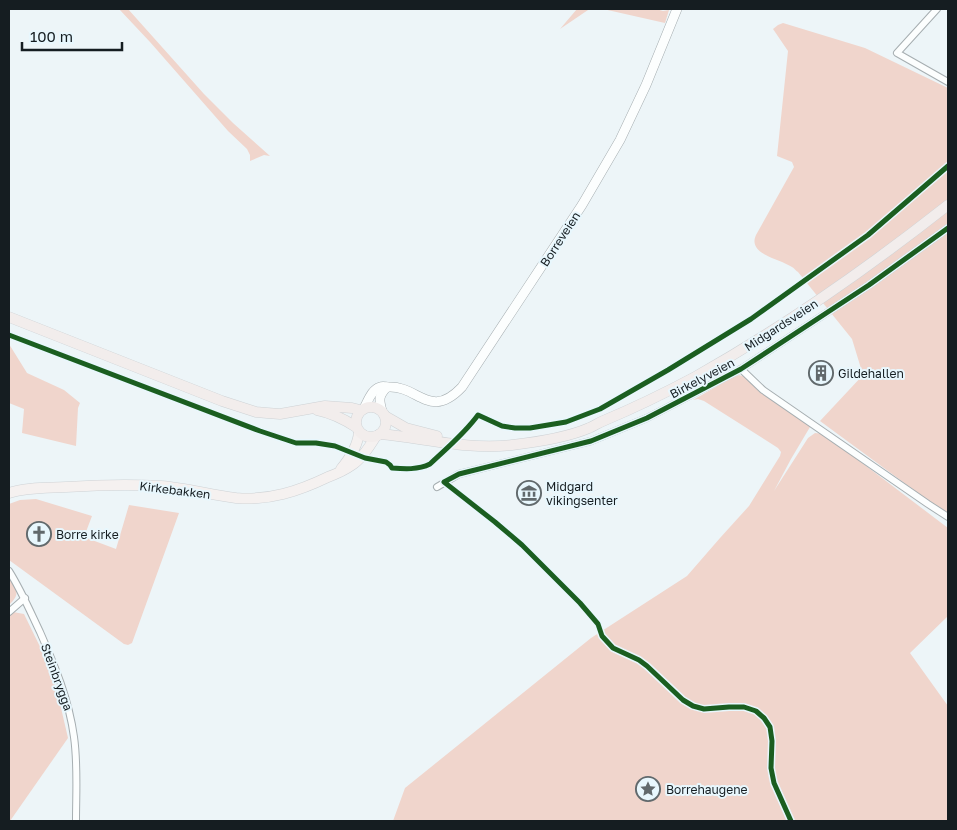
<svg xmlns="http://www.w3.org/2000/svg" width="957" height="830" viewBox="0 0 957 830" font-family="'Golos Text',sans-serif">
<style>
.green{fill:#f0d5cc}
.lines{fill:none;stroke-linecap:round;stroke-linejoin:round}
.minor-casing{stroke:#a6aeb1;stroke-width:8}
.secondary-casing{stroke:#a6aeb1;stroke-width:10}
.primary-casing{stroke:#ced2d5;stroke-width:11}
.trunk-casing{stroke:#ced2d5;stroke-width:11}
.minor{stroke:#fcfefe;stroke-width:6}
.secondary{stroke:#fcfefe;stroke-width:9}
.primary{stroke:#f5f1f0;stroke-width:10}
.trunk{stroke:#f2edec;stroke-width:10}
.cycleway-casing{stroke:#e8f7fd;stroke-width:8}
.cycleway{stroke:#1b5e20;stroke-width:5}
.labels{text-anchor:middle;dominant-baseline:central;stroke-width:4;stroke-linejoin:round;paint-order:stroke}
.street-label{font-size:12px;fill:#151d21;stroke:#e8f7fd}
.poi-label{font-size:12px;fill:#151d21;stroke:#e8f7fd;text-anchor:start}
</style>
<rect width="100%" height="100%" fill="#edf5f8"/>
<!-- green -->
<g class="green">
<path d="M119,9H128L204,94L233,123L270,156L264,155L250,161V155L247,149L228,131L150,42Z"/>
<path d="M577,9H594L588,10L560,29Z"/>
<path d="M603,9H656L663,11L669,10L665,23Z"/>
<path d="M783,23L865,48L948,88V513L922,496L820,421L863,375L852,339L798,272C796,271 794,268 792,267C780,259 747,254 756,235L794,167L792,162L777,156L788,51L773,29L778,25Z"/>
<path d="M9,344L27,373L64,390L80,403L78,408L76,446L22,433L24,409L9,403Z"/>
<path d="M739,375L746,377L809,424L810,427L791,459L774,491L808,438L815,433L824,434L948,528V616L910,653L948,706V821H393L405,788L591,638L687,576L720,538L749,506L780,456L781,452L778,448L704,401L698,399L693,400L733,377Z"/>
<path d="M36,499L92,516L84,537L116,549L129,505L179,513L132,643L128,645L124,644L9,560V504L20,500Z"/>
<path d="M9,576C17,589 21,594 9,605Z"/>
<path d="M13,612L24,614L47,661L58,695L68,738L10,821H9V616Z"/>
</g>
<g class="lines">
<defs>
<g id="minor">
<path d="M937,9L897,53L948,82"/>
<path d="M741,369L763,390L928,504L948,517"/>
<path d="M437,487L459,474L591,441L647,418L741,369L869,285L948,228"/>
<path d="M9,571C21,590 30,611 40,632C55,666 69,700 74,737C78,765 76,793 76,821"/>
<path d="M9,612L25,598"/>
</g>
<g id="secondary">
<path d="M364,408C368,401 372,389 380,387C383,386 386,387 388,387C418,385 430,421 462,387L582,205L620,140L646,85L677,9"/>
<path d="M382,411C379,400 378,396 387,387"/>
</g>
<g id="primary">
<path d="M341,469C350,458 358,446 359,432"/>
<path d="M9,493C27,487 47,488 66,487C97,485 129,484 161,486C186,488 211,495 236,498C269,501 299,491 328,477C336,474 345,470 352,465C362,459 370,446 376,436"/>
</g>
<g id="trunk">
<path d="M9,317L222,401L256,412L267,413L280,414L325,406L352,408L360,410"/>
<circle cx="371" cy="422" r="15"/>
<path d="M317,410C332,413 344,419 356,427"/>
<path d="M385,416L406,428L437,436"/>
<path d="M380,434C424,438 467,450 512,445C538,442 566,438 589,428C594,426 598,423 603,421C634,408 665,393 695,377C784,327 868,268 948,205"/>
</g>
</defs>
<!-- minor casing -->
<use href="#minor" class="minor-casing"/>
<!-- secondary casing -->
<use href="#secondary" class="secondary-casing"/>
<!-- primary casing -->
<use href="#primary" class="primary-casing"/>
<!-- trunk casing -->
<use href="#trunk" class="trunk-casing"/>
<!-- minor -->
<use href="#minor" class="minor"/>
<!-- secondary -->
<use href="#secondary" class="secondary"/>
<!-- primary -->
<use href="#primary" class="primary"/>
<!-- trunk -->
<use href="#trunk" class="trunk"/>
<defs>
<g id="cycleway">
<path d="M9,335L260,431L296,443H316L335,446L365,458L386,462L390,465L392,468C404,469 418,470 430,464C447,448 465,433 478,415L502,426L515,428H530L566,422L600,409L668,370L751,319L868,235L948,166"/>
<path d="M791,821L774,783L771,768L772,741L770,727L764,718L756,711L744,707H729L704,709L693,706L683,700L647,666L639,660L613,648L602,636L598,624L580,603L522,545L495,522L444,482L459,474L591,441L647,418L741,369L869,285L948,228"/>
</g>
</defs>
<!-- cycleway casing -->
<use href="#cycleway" class="cycleway-casing"/>
<!-- cycleway -->
<use href="#cycleway" class="cycleway"/>
</g>
<!-- icons -->
<defs>
<symbol id="building-ring" viewBox="-11 -11 22 22"><circle r="9.5" fill="#e8f7fd" stroke="#61696c" stroke-width="1.5"/><path d="M-4-6H4V6H1V3H-1V6H-4ZM-2.5-4.3h1.7v1.8h-1.7ZM.8-4.3h1.7v1.8H.8ZM-2.5-1h1.7V.8h-1.7ZM.8-1h1.7V.8H.8Z" fill="#61696c"/></symbol>
<symbol id="museum-ring" viewBox="-11 -11 22 22"><circle r="9.5" fill="#e8f7fd" stroke="#61696c" stroke-width="1.5"/><path d="M0-6L6-3V-2H-6V-3ZM-5-1h2V3h-2ZM-1-1h2V3h-2ZM3-1h2V3H3ZM-6 4H6V6H-6Z" fill="#61696c"/></symbol>
<symbol id="church-ring" viewBox="-11 -11 22 22"><circle r="9.5" fill="#e8f7fd" stroke="#61696c" stroke-width="1.5"/><path d="M-1.2-6h2.4v3.5h3.3v2.4h-3.3V6h-2.4V-.1h-3.3v-2.4h3.3Z" fill="#61696c"/></symbol>
<symbol id="sight-ring" viewBox="-11 -11 22 22"><circle r="9.5" fill="#e8f7fd" stroke="#61696c" stroke-width="1.5"/><path d="M0-6L1.8-2.2L6-1.7L2.9 1.2L3.7 5.4L0 3.3L-3.7 5.4L-2.9 1.2L-6-1.7L-1.8-2.2Z" fill="#61696c"/></symbol>
</defs>
<g fill-rule="evenodd">
<use href="#building-ring" x="807" y="359" width="28" height="28"/>
<use href="#museum-ring" x="515" y="479" width="28" height="28"/>
<use href="#church-ring" x="25" y="520" width="28" height="28"/>
<use href="#sight-ring" x="634" y="775" width="28" height="28"/>
</g>
<g class="labels">
<!-- street labels -->
<g class="street-label">
<text transform="translate(560 239) rotate(-57)">Borreveien</text>
<text transform="translate(781 325) rotate(-33)">Midgardsveien</text>
<text transform="translate(702 378) rotate(-28)">Birkelyveien</text>
<text transform="translate(175 490) rotate(7)">Kirkebakken</text>
<text transform="translate(57 677) rotate(70)">Steinbrygga</text>
</g>
<!-- poi labels -->
<g class="poi-label">
<text x="838" y="373">Gildehallen</text>
<text x="546" y="486">Midgard<tspan x="546" dy="14">vikingsenter</tspan></text>
<text x="56" y="534">Borre kirke</text>
<text x="666" y="789">Borrehaugene</text>
</g>
</g>
<!-- border -->
<rect width="957" height="830" fill="none" stroke="#151d21" stroke-width="20"/>
<!-- scale -->
<path d="M22 42v8h100v-8" fill="none" stroke="#151d21" stroke-width="2.5"/>
<text x="30" y="42" font-size="15" fill="#151d21" stroke="#e8f7fd" stroke-width="4" paint-order="stroke">100 m</text>
</svg>
